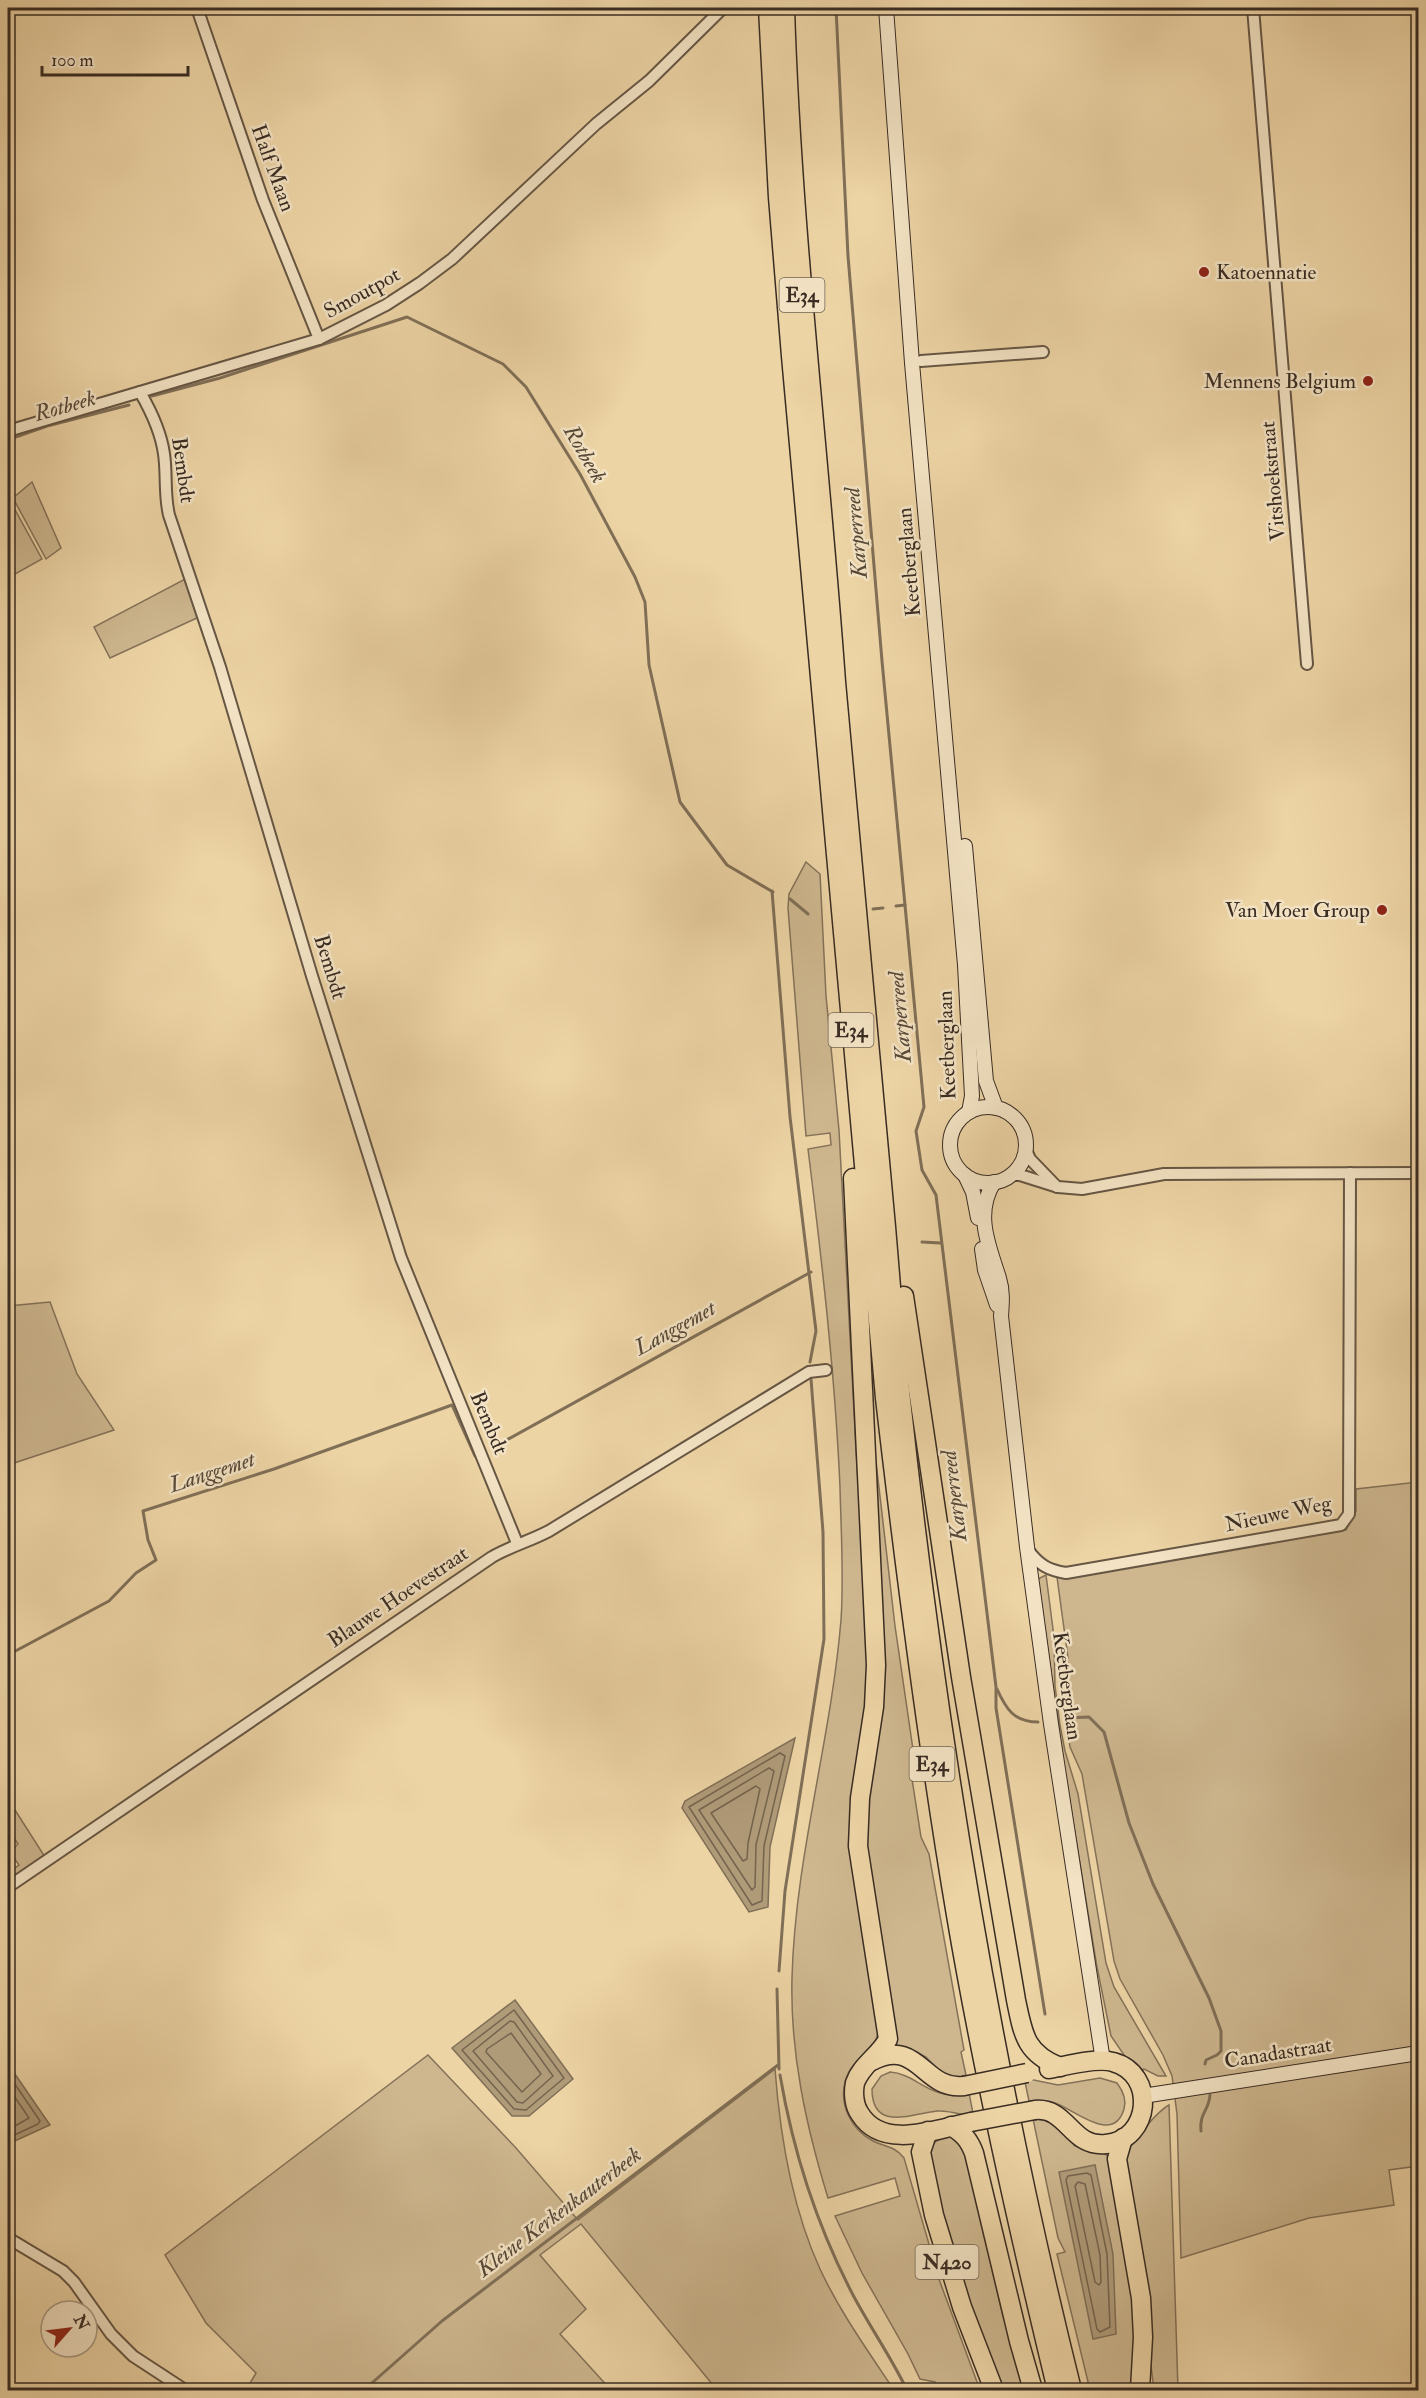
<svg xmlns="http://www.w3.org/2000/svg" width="1426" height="2398" viewBox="0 0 1426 2398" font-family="'IM FELL Double Pica',serif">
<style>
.green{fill:#ceb78f;stroke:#847259;stroke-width:1.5}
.water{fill:#b09b79;stroke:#806f57;stroke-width:1.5}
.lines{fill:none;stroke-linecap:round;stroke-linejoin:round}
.shore{stroke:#74644e;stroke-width:1.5}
.stream{stroke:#806f57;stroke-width:3}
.street-casing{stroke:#665644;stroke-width:14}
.secondary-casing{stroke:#392c23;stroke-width:16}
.highway-casing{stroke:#392c23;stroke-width:21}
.street{stroke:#f3e3c4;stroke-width:10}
.secondary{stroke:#f3e3c4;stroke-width:14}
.highway{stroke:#edd4a5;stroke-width:18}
.highway-bridge-casing{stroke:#392c23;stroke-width:21;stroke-linecap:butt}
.highway-bridge{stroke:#edd4a5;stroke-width:18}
.poi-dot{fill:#8f2418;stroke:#f3e3c4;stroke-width:2}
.labels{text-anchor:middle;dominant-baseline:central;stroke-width:5;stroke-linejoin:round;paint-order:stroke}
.shield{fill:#f3e3c4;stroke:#716353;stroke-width:1.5}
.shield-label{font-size:20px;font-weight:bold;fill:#392c23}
.street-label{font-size:21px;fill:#392c23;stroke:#f3e3c4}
.poi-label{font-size:21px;fill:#392c23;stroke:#f3e3c4;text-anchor:end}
.water-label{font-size:22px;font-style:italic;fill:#574838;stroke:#f3e3c4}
</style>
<rect width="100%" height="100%" fill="#edd4a5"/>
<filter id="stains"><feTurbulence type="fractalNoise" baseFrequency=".00333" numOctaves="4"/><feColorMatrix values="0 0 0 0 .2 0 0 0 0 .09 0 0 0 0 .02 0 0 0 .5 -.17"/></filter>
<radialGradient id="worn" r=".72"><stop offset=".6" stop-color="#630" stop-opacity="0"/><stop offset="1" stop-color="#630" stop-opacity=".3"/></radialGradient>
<!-- green -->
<g class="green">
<path d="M32,482L61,548L46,559L13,498Z"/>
<path d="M8,497L42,559L8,578Z"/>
<path d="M187,578L199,617L110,658L94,627Z"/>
<path d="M806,862L820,874L826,996L839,1130L856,1450L869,1640L867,1702L851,1801L850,1840L854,1878L879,2020C880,2058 853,2051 845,2082C839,2106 852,2130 873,2141C885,2147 895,2146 904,2158L940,2282L980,2390H943L935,2382L920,2379L908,2354L862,2273L835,2216L900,2196L895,2178L828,2198C806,2126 790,2053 792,1978C795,1857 831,1741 841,1620C844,1577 841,1531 840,1487C835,1374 822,1262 808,1149L831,1145L830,1133L806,1136L788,908L789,894Z"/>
<path d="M50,1302L77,1374L114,1430L14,1463L8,1448V1306Z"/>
<path d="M869,1401L895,1626L915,1763L910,1766L921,1837L929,1854L964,2050L961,2052L966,2075L962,2076V2078L944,2075L926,2057L909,2048L896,2045L867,1874Z"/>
<path d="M1418,1482V2166L1389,2170L1394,2205L1309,2218L1181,2258L1177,2114L1172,2076L1163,2055L1120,1979L1114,1961L1082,1774L1070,1747L1063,1702L1068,1658L1057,1577L1346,1530L1356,1511V1489Z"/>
<path d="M1046,1575L1054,1637L1055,1686L1060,1725L1065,1751L1078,1794L1106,1963L1114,1987L1166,2076H1158L1144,2069L1142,2070L1124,2055L1111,2036L1097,1967L1065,1772L1038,1579Z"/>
<path d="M8,1799L45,1857L8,1882V1873L19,1865L10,1852L18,1844L8,1829Z"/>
<path d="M428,2055L516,2148L578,2220L775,2069C780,2136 792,2208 820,2269C840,2312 868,2351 894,2390H717L581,2224L540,2255L586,2309L560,2334L611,2390H246L256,2373L206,2323L165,2255Z"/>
<path d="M890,2072C909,2073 922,2088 940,2093C949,2096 960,2094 969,2093L973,2113L970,2116C960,2114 947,2110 937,2111C911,2114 872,2132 872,2089L881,2076Z"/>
<path d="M1100,2078L1117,2083C1123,2091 1127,2099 1124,2109C1113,2147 1071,2106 1052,2102C1046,2100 1039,2102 1033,2103V2101H1029L1025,2082L1029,2079L1058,2085Z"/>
<path d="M1169,2105L1178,2390H1154L1151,2366V2311L1147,2282L1126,2165C1126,2161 1126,2156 1128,2151C1132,2141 1159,2110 1169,2105Z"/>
<path d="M1039,2116L1057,2126L1075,2146L1102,2152L1110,2158L1133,2268L1135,2390H1090L1057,2254L1065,2252L1058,2238L1033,2119Z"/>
<path d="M949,2136L956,2139L964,2149L1001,2308L1024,2390H999L980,2344L927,2159C931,2144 934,2140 949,2136Z"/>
</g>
<!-- water -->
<g class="water">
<path d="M795,1738L770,1847L768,1907L749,1912L682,1808L685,1801Z"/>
<path d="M515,2000L573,2079L529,2116H512L452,2048Z"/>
<path d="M8,2064L50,2125L8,2144Z"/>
<path d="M1095,2165L1113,2254L1116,2334L1093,2339L1059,2172Z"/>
</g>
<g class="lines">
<!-- shore -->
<g class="shore">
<path d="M780,1753L785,1756L764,1846L762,1901L752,1905L689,1807Z"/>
<path d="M769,1768L774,1771L756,1845L755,1887L752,1890L699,1810Z"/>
<path d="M756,1786L760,1789L748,1843L747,1859L743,1861L711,1813Z"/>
<path d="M514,2010L564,2078L526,2110L514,2109L462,2050Z"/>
<path d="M510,2021L514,2022L553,2076L523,2103L517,2102L473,2051Z"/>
<path d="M511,2033L541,2074L522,2092L486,2052L487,2049Z"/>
<path d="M8,2074L40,2121L38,2124L8,2138"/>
<path d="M8,2087L29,2118L8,2130"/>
<path d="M1087,2173L1091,2175L1107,2254L1110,2327L1100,2332L1097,2329L1066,2180L1068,2176Z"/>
<path d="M1078,2182L1085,2184L1100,2255L1101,2282L1099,2285L1095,2282L1075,2186Z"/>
</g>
<!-- stream -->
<g class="stream">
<path d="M836,8L848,256L882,661L924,1107L916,1131L922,1170L936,1195L996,1687V1708L1045,2014"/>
<path d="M152,396L220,378L407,317L503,364L526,387L580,474L635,577L645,602L649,665L680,802L727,865L773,892"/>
<path d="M10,439L47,426L129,405"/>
<path d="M772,891L790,1117L816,1331L810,1362"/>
<path d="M790,899L808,914"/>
<path d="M896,906L905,905"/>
<path d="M873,909L883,908"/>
<path d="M922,1242L941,1243"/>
<path d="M492,1448L811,1272"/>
<path d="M8,1655L109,1601L136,1573L156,1560L148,1540L143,1511L274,1469L452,1405L475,1456"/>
<path d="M997,1689C1006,1709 1014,1722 1038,1722"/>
<path d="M1065,1718L1089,1717L1104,1732L1129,1823L1153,1884L1209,1998L1221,2031V2051L1217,2055L1206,2060L1205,2064"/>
<path d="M779,1971L785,1891L824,1639L823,1532L811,1379"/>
<path d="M777,1989L779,2069"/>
<path d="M780,2075C793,2151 817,2226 853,2295C870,2327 891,2357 907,2390"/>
<path d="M1201,2131C1199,2113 1209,2111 1210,2095"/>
<path d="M364,2390L442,2321L778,2065"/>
</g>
<defs>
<g id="street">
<path d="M197,8L263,200L319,339"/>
<path d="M1253,8L1307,664"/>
<path d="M921,361L1043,352"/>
<path d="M140,392C151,411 161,432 164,454C167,474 164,494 169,515L220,667L312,976L401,1258L517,1543"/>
<path d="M8,431L319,339L386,305L420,283L452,259L596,124L649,81L723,8"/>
<path d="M1025,1148L1030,1159L1057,1187"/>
<path d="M1011,1175H1020L1058,1187L1082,1189L1164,1174L1418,1173"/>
<path d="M1028,1550C1039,1565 1048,1570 1066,1573L1341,1525L1349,1514L1350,1173"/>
<path d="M8,1887L492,1557C511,1546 530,1541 549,1531L809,1372L826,1370"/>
<path d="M8,2238L63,2271L74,2282L111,2334L133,2356L185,2390"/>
</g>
<g id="secondary">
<path d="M886,8L912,363L965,965L972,1096L969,1112"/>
<path d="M965,846L986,1081L996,1108"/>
<circle cx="988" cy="1145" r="38"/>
<path d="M965,1175L973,1192L978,1218"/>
<path d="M994,1182C974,1214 989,1246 999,1278C1003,1291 1002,1303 1001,1316L1027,1547L1051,1724L1103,2061"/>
<path d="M982,1249L985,1270L997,1305"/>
<path d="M1143,2096L1418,2053"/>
</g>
<g id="highway">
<path d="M768,8L778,197L791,356L885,1398C905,1571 927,1743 956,1915C983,2075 1019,2233 1057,2390"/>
<path d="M785,8C792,233 820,457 836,682C853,864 869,1045 886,1227C891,1284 895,1342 901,1400C937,1733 991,2065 1072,2390"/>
<path d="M853,1178L876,1665L874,1707L860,1798L858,1846L888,2039C880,2055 861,2065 855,2083C853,2093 854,2106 860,2114C883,2151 936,2129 971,2122"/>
<path d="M904,1296L961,1677L1016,2000C1023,2034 1025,2053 1060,2067"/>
<path d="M872,2061C919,2037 923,2091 964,2086"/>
<path d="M1035,2110C1068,2107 1071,2148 1106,2144C1151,2140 1157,2074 1113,2062C1097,2057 1065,2066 1049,2069"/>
<path d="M951,2126C964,2134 969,2140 974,2153L1019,2341L1033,2390"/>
<path d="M928,2131L921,2152L934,2215L962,2307L994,2390"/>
<path d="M1123,2138L1117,2159L1141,2298L1143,2337L1140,2390"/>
</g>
</defs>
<!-- street casing -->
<use href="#street" class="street-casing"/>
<!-- secondary casing -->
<use href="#secondary" class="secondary-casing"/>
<!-- highway casing -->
<use href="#highway" class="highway-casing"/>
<!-- street -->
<use href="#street" class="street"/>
<!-- secondary -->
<use href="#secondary" class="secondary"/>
<!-- highway -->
<use href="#highway" class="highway"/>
<defs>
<g id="highway-bridge">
<path d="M964,2086L1027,2073"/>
<path d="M971,2122L1035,2110"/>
</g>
</defs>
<!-- highway-bridge casing -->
<use href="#highway-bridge" class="highway-bridge-casing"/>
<!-- highway-bridge -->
<use href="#highway-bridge" class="highway-bridge"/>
</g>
<!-- markers -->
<g class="poi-dot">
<circle cx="1204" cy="272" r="6"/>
<circle cx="1368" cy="381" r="6"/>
<circle cx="1382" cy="910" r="6"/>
</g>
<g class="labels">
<!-- shield labels -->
<g class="shield">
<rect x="779.5" y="278" width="45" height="34" rx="4.5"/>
<rect x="828.5" y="1013" width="45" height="34" rx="4.5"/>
<rect x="909.5" y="1747" width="45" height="34" rx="4.5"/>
<rect x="915.5" y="2245" width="63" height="34" rx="4.5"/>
</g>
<g class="shield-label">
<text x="802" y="295">E34</text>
<text x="851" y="1030">E34</text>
<text x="932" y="1764">E34</text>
<text x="947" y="2262">N420</text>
</g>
<!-- street labels -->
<g class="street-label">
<text transform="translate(273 168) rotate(70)">Half Maan</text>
<text transform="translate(362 293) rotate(-29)">Smoutpot</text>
<text transform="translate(183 470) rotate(82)">Bembdt</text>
<text transform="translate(1273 481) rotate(-95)">Vitshoekstraat</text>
<text transform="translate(909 562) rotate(-95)">Keetberglaan</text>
<text transform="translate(330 967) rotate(73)">Bembdt</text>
<text transform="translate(947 1045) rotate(-92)">Keetberglaan</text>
<text transform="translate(489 1423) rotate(67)">Bembdt</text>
<text transform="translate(1278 1514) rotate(-12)">Nieuwe Weg</text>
<text transform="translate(398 1597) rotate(-34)">Blauwe Hoevestraat</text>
<text transform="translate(1067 1686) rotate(82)">Keetberglaan</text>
<text transform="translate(1278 2053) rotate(-9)">Canadastraat</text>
</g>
<!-- poi labels -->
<g class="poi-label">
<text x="1216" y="272" text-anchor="start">Katoennatie</text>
<text x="1356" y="381">Mennens Belgium</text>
<text x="1370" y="910">Van Moer Group</text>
</g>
<!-- water labels -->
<g class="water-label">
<text transform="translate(65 406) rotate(-16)">Rotbeek</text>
<text transform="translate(585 454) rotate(60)">Rotbeek</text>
<text transform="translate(856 533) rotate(-95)">Karperreed</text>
<text transform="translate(900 1017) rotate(-95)">Karperreed</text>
<text transform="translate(675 1328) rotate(-29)">Langgemet</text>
<text transform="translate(212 1472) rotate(-18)">Langgemet</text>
<text transform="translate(954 1496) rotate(-97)">Karperreed</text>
<text transform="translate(559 2212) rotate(-37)">Kleine Kerkenkauterbeek</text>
</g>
</g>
<!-- margin -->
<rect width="1426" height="2398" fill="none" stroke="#edd4a5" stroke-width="30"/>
<rect x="9" y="9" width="1408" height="2380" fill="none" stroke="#392c23" stroke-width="3"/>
<rect x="15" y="15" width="1396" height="2368" fill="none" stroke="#392c23" stroke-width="1.5"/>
<!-- north arrow -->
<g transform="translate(69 2329) rotate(62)"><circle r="28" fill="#f3e3c4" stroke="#a99a84" stroke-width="1.5"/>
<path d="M0-4.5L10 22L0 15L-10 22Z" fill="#8f2418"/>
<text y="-9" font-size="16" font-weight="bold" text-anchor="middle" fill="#392c23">N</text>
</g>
<!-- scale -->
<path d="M42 66v9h146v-9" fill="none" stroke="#392c23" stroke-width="3"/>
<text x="51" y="66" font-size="18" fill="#392c23" stroke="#f3e3c4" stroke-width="4.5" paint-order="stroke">100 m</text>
<rect width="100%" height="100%" filter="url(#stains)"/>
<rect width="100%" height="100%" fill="url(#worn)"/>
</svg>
